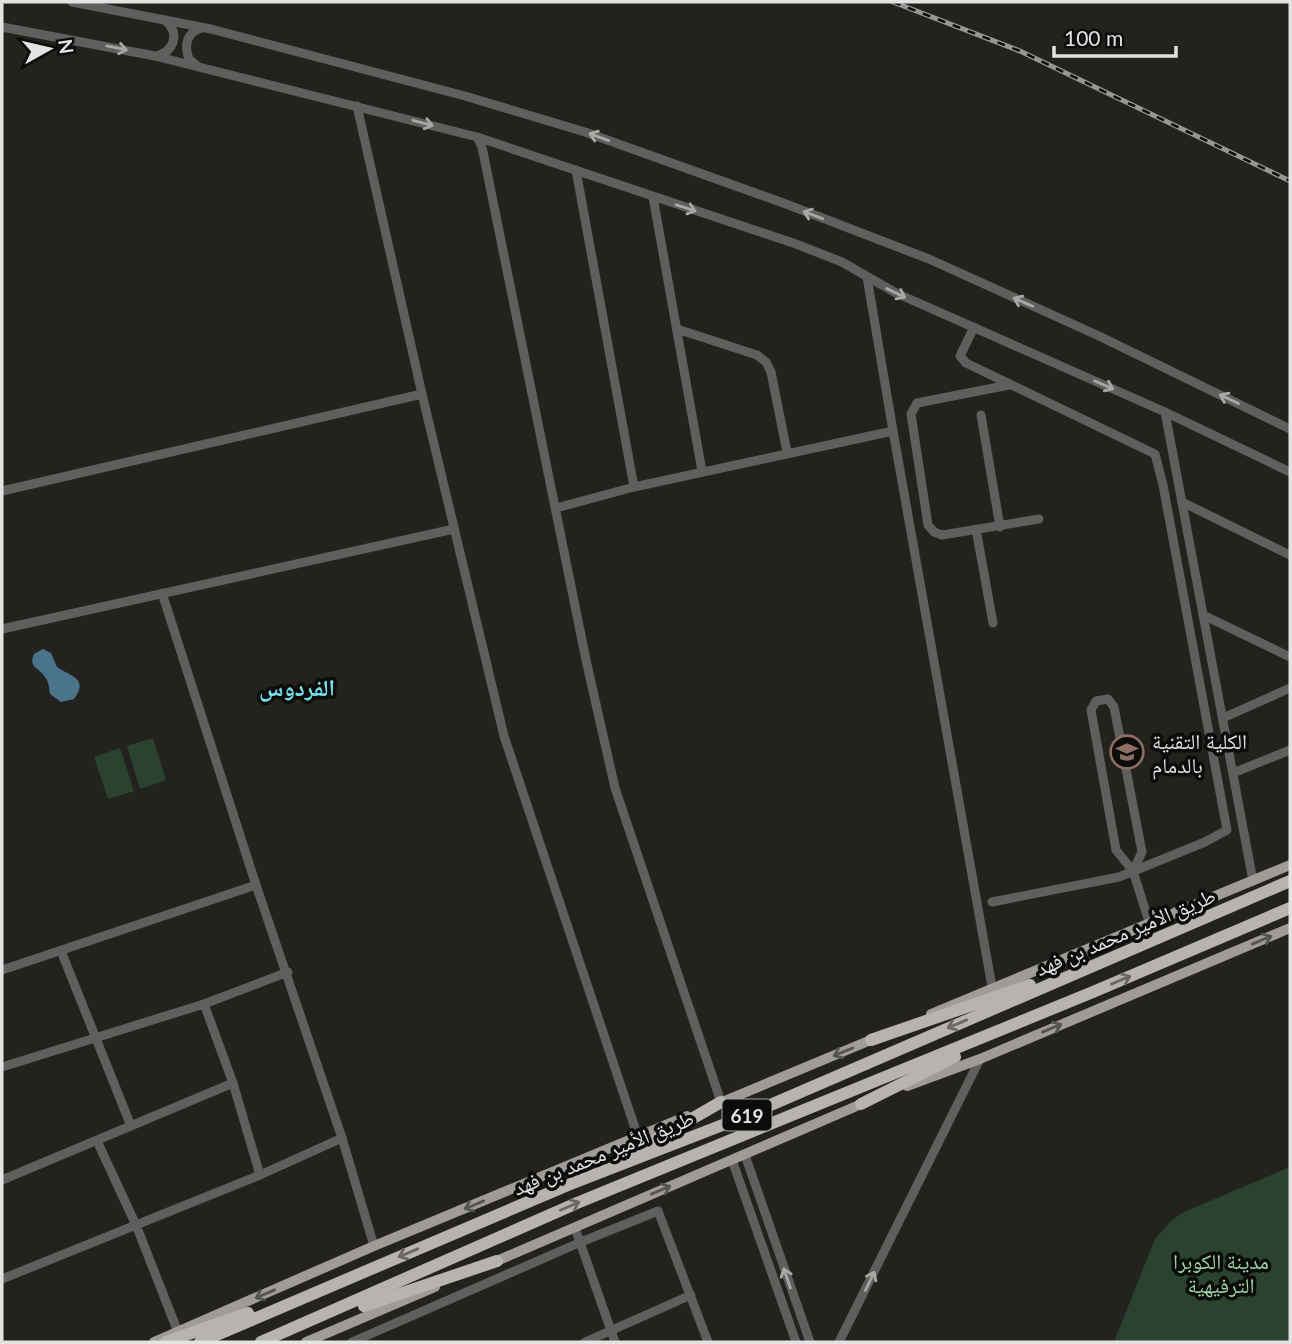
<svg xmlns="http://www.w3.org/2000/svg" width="1292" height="1344" viewBox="0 0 1292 1344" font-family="Lato,'Noto Naskh Arabic',sans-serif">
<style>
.green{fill:#2a432f}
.water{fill:#4a738c}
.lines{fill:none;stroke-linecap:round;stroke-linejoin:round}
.minor{stroke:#605f5d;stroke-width:9}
.major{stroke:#9e9b98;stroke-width:10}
.highway{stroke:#b6b3b0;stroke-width:12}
.rail-casing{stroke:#979694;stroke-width:5}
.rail{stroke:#0c0c0b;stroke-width:2.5;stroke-dasharray:8;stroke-linecap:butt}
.oneway{stroke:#a8a8a6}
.oneway2{stroke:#555452}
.oneway3{stroke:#6a6866}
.labels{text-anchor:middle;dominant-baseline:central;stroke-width:7;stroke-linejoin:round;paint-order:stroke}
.shield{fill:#0c0c0b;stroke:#a2a2a1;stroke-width:2}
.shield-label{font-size:19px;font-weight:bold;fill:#e3e3e1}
.poi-label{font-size:21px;fill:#e3e3e1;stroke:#0c0c0b;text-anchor:start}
.street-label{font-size:21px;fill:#e3e3e1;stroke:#0c0c0b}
.park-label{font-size:21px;fill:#9dd7a6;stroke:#0c0c0b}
.neighbourhood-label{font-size:23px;font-weight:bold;fill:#74dfeb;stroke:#0c0c0b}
</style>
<rect width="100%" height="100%" fill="#24221f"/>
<!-- green -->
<g class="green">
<path d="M153,738L166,780L140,789L127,746Z"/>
<path d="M120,748L134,791L108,799L94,757Z"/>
<path d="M1290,1167V1342H1114L1155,1239L1172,1220L1184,1212Z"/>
</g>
<!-- water -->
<path class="water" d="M43,649L51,653L57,667C69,676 90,678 74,699L61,702L50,694C49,688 49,682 45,677C39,667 28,668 34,654Z"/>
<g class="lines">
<!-- minor -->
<g class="minor">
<path d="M72,2L211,29L465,96L585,132L786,204L929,259L1099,336L1290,429"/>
<path d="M2,27L155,56L477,137L796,244L842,262L896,293L1165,412L1290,472"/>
<path d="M156,56C175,51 180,33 165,20"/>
<path d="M196,65L189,59C184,46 186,32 202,28"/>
<path d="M357,106L422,394L504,736L638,1137"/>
<path d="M477,137L482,147L586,660L615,788L721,1102"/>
<path d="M576,170L634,487"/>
<path d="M653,197L702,471"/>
<path d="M867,277L893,431L992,987"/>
<path d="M974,327L960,356L966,363L1155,454L1163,485L1227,830L1205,842L1119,877L992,902"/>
<path d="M677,329L757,355L766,362L771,372L787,452"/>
<path d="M1009,385L917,403L911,414L928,525L934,532L942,535L1039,519"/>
<path d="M1165,412L1253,881"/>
<path d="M981,415L1000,527"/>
<path d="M2,491L422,394"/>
<path d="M1182,502L1290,555"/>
<path d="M556,508L634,487L893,431"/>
<path d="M976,529L993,623"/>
<path d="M162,593L256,885"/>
<path d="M1203,615L1290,657"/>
<path d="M2,629L454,529"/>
<path d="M1223,718L1290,688"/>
<path d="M1233,773L1290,750"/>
<path d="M1133,871L1116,850L1091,710L1096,701L1108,699L1114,707L1142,852L1133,871L1150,925"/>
<path d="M61,951L131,1126"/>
<path d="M2,970L256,885L342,1138L374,1246"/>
<path d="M204,1004L233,1083L260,1175"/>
<path d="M2,1067L204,1004L288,972"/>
<path d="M97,1141L136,1225L178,1332"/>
<path d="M745,1155L810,1342"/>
<path d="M732,1160L796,1342"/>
<path d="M2,1180L233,1083"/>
<path d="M575,1228L615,1342"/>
<path d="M2,1279L260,1175L342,1138"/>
<path d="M352,1342L581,1242L658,1211L708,1342"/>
<path d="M585,1342L691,1295"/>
<path d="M839,1342L980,1059"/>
</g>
<!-- major -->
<g class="major">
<path d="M931,1014L1290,865"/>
<path d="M907,1086L980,1059L1290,928"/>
<path d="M715,1105L878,1037"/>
<path d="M492,1263L866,1102"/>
<path d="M154,1342L374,1246L687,1116"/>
<path d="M306,1342L435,1287"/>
</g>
<!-- highway -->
<g class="highway">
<path d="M871,1040L1030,985"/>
<path d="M861,1104L955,1057"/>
<path d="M636,1151L721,1102"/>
<path d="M364,1306L497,1261"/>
<path d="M166,1342L248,1313"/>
<path d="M200,1342L568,1185L738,1119L1290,881"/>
<path d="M261,1342L577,1203L1093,992L1290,908"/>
</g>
<defs>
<path id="rail" d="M893,2L1020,51L1290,181"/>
</defs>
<!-- rail casing -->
<use href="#rail" class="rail-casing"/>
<!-- rail -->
<use href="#rail" class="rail"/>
</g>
<!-- one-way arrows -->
<defs><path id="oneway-shaft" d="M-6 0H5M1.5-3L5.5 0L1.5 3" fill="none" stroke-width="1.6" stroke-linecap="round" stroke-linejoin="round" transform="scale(1.75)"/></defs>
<g class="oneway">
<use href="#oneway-shaft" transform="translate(117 48) rotate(11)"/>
<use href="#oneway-shaft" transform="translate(423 123) rotate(15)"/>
<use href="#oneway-shaft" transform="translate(599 137) rotate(-160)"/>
<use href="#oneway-shaft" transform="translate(686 208) rotate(18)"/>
<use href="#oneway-shaft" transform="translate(813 215) rotate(-159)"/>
<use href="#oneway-shaft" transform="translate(896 293) rotate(26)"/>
<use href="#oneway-shaft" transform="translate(1023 302) rotate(-156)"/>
<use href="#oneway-shaft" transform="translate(1104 385) rotate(24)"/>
<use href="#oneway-shaft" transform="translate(1229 399) rotate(-154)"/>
<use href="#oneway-shaft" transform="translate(787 1278) rotate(-109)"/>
<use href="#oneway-shaft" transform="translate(870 1281) rotate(-64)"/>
</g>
<g class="oneway2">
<use href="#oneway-shaft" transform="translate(1262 940) rotate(-23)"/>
<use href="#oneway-shaft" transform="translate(1052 1028) rotate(-23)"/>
<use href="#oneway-shaft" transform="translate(843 1052) rotate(158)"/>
<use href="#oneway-shaft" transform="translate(661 1190) rotate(-23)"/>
<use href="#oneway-shaft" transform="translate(474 1205) rotate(157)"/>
<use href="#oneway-shaft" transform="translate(265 1294) rotate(157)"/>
</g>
<g class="oneway3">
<use href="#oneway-shaft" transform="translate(1121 980) rotate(-23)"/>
<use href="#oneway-shaft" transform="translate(957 1024) rotate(157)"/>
<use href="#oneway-shaft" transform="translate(570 1206) rotate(-24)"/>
<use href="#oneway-shaft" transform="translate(408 1253) rotate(157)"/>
</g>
<!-- icons -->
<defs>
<symbol id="school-ring" viewBox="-11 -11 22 22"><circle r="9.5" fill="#0c0c0b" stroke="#8d6e63" stroke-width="1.5"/><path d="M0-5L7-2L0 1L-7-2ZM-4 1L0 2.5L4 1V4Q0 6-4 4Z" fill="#8d6e63"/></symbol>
</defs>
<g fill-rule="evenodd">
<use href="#school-ring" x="1108" y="733" width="38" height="38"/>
</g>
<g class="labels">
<!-- shield labels -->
<rect class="shield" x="722.5" y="1099.5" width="49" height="31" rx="5"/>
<g class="shield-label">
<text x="747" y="1115">619</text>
</g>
<!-- poi labels -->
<g class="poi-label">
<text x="1152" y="740">الكلية التقنية<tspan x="1152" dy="24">بالدمام</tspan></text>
</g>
<!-- street labels -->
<g class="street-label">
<text transform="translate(1125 931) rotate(-23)">طريق الأمير محمد بن فهد</text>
<text transform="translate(603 1152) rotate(-22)">طريق الأمير محمد بن فهد</text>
</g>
<!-- park labels -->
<g class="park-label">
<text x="1221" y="1260">مدينة الكوبرا<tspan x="1221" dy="24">الترفيهية</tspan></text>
</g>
<!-- neighbourhood labels -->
<g class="neighbourhood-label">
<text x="297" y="687">الفردوس</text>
</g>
</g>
<!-- border -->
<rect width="1292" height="1344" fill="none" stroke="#e3e3e1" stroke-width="7"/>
<!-- north arrow -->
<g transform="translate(49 49) rotate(82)" stroke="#0c0c0b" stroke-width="5" paint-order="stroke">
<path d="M0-5L12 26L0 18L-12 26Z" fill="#e3e3e1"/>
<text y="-10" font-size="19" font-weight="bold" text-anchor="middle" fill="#e3e3e1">N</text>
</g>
<!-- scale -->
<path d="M1054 46v10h122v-10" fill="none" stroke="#e3e3e1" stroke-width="3.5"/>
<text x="1064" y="46" font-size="21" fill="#e3e3e1" stroke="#0c0c0b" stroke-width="5" paint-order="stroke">100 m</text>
</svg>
